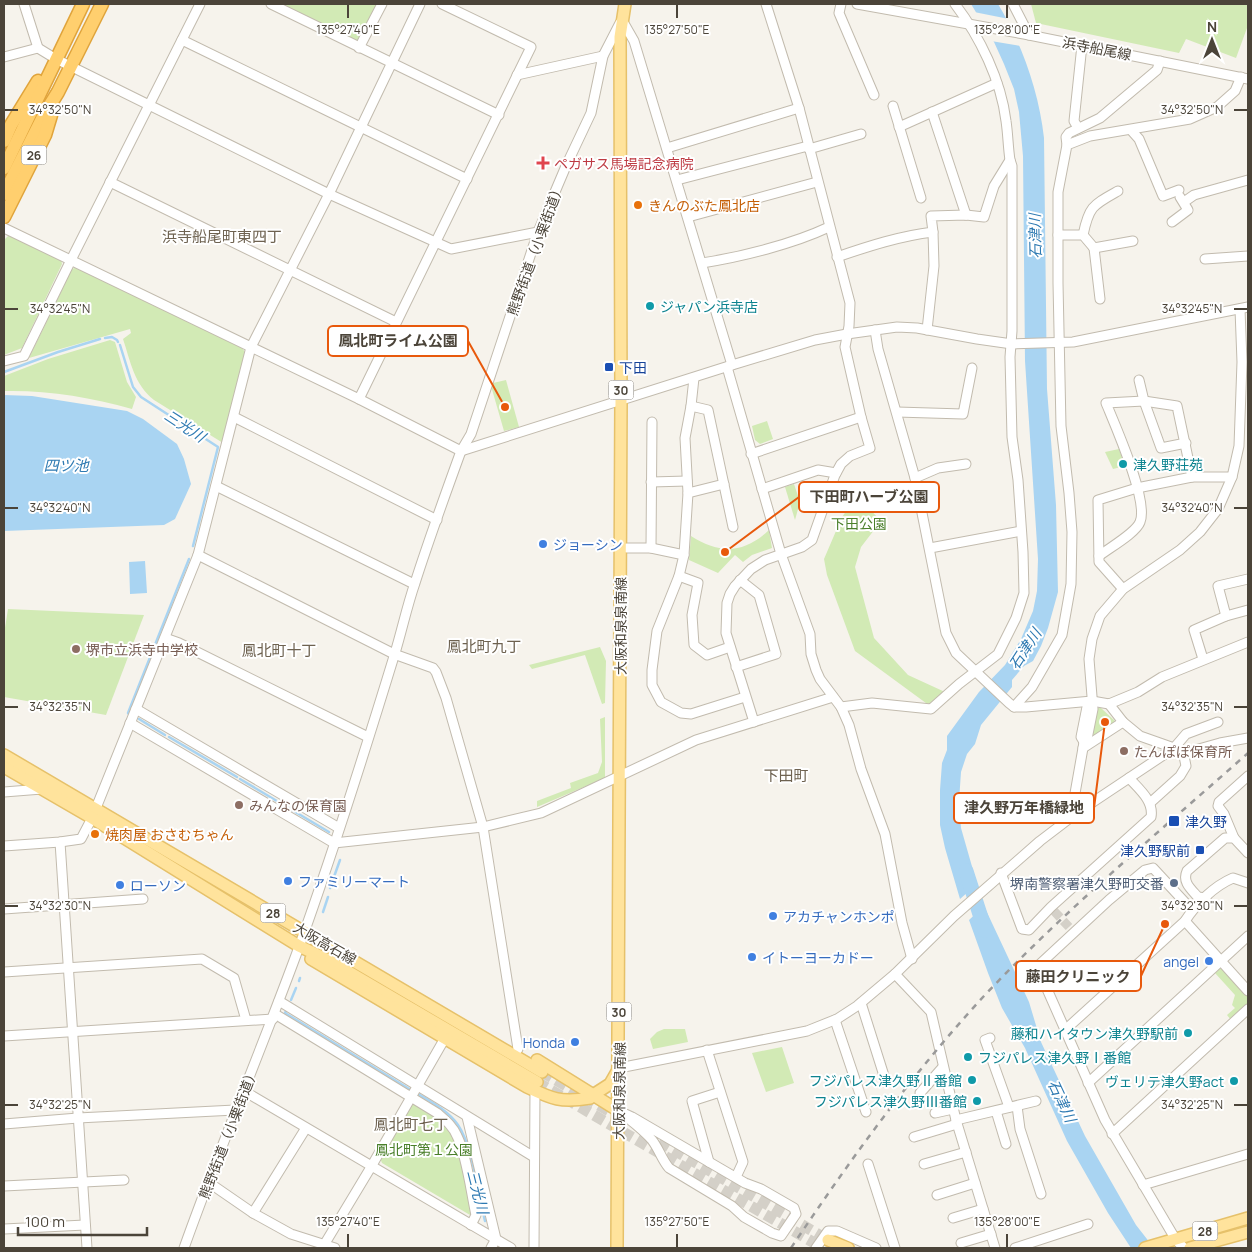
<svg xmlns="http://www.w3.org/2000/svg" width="1252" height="1252" viewBox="0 0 1252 1252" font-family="Manrope,'Noto Sans JP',sans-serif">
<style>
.green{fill:#d2eab5}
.water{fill:#a9d4f2}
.pier{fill:#f6f3ec}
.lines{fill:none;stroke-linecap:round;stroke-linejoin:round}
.stream{stroke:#a9d4f2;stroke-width:2.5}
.river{stroke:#a9d4f2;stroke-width:15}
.minor-tunnel{stroke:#d4d0c8;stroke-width:9;stroke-dasharray:9 4.5;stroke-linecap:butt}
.major-tunnel{stroke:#d4d0c8;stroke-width:11;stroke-dasharray:11 5.5;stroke-linecap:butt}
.minor-casing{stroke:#c2bbae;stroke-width:11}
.major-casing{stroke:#e6c16a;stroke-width:14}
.highway-casing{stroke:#e0a43c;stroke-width:15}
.minor{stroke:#fff;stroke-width:9}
.major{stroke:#ffe39c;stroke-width:11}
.highway{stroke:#ffcf6e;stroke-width:12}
.rail{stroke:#9a9a9a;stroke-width:2.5;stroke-dasharray:6 6;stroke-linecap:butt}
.ticks{fill:none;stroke:#4b4439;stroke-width:2}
.health-dot{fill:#e0444e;stroke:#fff;stroke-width:2}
.food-dot{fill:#e8710a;stroke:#fff;stroke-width:2}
.culture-dot{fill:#0f9aa8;stroke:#fff;stroke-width:2}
.transit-dot{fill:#1a4fb4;stroke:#fff;stroke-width:2}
.shop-dot{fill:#3f7fe0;stroke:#fff;stroke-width:2}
.education-dot{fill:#8d6e63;stroke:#fff;stroke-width:2}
.service-dot{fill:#5c6f8a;stroke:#fff;stroke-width:2}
.labels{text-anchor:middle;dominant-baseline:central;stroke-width:4;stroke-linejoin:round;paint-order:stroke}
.shield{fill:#fff;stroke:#817c74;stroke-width:1}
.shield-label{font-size:12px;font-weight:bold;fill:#4b4439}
.street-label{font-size:14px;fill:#4b4439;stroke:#fff}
.health-label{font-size:14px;fill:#be3a42;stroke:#fff;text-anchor:start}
.food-label{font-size:14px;fill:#c56008;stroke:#fff;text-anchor:start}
.culture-label{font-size:14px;fill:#0d838f;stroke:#fff;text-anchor:end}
.transit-label{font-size:14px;fill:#164399;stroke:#fff;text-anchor:start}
.park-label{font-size:14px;fill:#4a7f2a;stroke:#fff}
.shop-label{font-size:14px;fill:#366cbe;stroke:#fff;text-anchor:start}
.education-label{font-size:14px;fill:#785e54;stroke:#fff;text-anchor:start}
.service-label{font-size:14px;fill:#4e5e75;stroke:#fff;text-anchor:end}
.neighbourhood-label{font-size:15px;fill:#6e6250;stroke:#fff}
.water-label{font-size:15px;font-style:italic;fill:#2e7ab2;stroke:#fff}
.ticks-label{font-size:12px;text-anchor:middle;fill:#4b4439;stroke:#fff;stroke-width:4;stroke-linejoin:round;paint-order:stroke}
.leader{fill:none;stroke:#e8590c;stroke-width:2}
.callout-dot{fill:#e8590c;stroke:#fff;stroke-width:2}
.callout{fill:#fff;stroke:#e8590c;stroke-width:2}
.callout-label{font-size:15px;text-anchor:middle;font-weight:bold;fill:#4b4439}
</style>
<rect width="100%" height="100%" fill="#f6f3ec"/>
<!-- green -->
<g class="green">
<path d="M280,4H379L360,42L356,43Z"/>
<path d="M1031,4H1248L1247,28L1236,58L1186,39L1179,53L1036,23Z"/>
<path d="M10,234L61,259L62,264L22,348L4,355V240Z"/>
<path d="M77,267L242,348L245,352L223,443L154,400C134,384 131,363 123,339L131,333L130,329L29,358L72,269Z"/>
<path d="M110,340L115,342L127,382L136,397L132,409C90,397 47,390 4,391V376L48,359Z"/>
<path d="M506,380L519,427L504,431L491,386L493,383Z"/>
<path d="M767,421L773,439L760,444L755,440L752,426Z"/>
<path d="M1119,449L1125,466L1113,469L1105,452Z"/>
<path d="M794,484L800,502L795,520L785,487Z"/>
<path d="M857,496L881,521L861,547L855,567L874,638L908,675L945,692L930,706L855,651L827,575L824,559L842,517Z"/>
<path d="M769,530L772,548L752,555L743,562L735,555L718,573L689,560L691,536C719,554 744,554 769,530Z"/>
<path d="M8,609L144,615L106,715L4,697V634Z"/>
<path d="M600,647L606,661L605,703L602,704L585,655L532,669L529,665Z"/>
<path d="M1098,708H1101L1115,721V724L1091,738Z"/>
<path d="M605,717V778L537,807V801L571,788L570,783L598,773L602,762L600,719Z"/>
<path d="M1219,969H1223L1248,997V1005L1231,1020L1227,1015L1235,1008L1232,1005L1235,995L1215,973Z"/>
<path d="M664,1029H685L688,1042L653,1049L650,1039L657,1032Z"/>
<path d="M782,1047L794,1083L766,1092L752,1053Z"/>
<path d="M412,1103H416L435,1114L455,1137L474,1212L470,1215L382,1163L380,1158Z"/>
</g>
<!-- water -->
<g class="water">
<path d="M971,4H998C1022,44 1039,92 1044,138L1047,389L1056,505L1058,592L1048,628L1041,646L1033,661L1024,666L1012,680V687L981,725L975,744L967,754L961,772L959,801L961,828L977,884L960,899L945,848L940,825V790L942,763L947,750V736L979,692L1005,665L1021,639L1033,611L1037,591L1038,559L1025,361L1023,156L1019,112L1014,89L1004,64L994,42Z"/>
<path d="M4,395L32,396L127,411L143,419L177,444L184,459L191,484L175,519L164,525L4,531Z"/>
<path d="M145,561L147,593L130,594L129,562Z"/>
<path d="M984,906L1029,1002L1041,1042L1085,1136L1136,1225L1154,1248H1131L1108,1213L1067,1141L1025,1048L1002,1008L988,973L969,920Z"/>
</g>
<!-- pier -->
<path class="pier" d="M974,12L1009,19L1021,46L991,41Z"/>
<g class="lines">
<!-- stream -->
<g class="stream">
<path d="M105,338L112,337L117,340L118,342"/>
<path d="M120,345L133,387L141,397L218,447L193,546"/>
<path d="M4,372L58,352L100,339"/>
<path d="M129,714L128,713L189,559"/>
<path d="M139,719L165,735"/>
<path d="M169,737L237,777"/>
<path d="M240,779L329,832"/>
<path d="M330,888L340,860"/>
<path d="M323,912L328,897"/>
<path d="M299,981L300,978"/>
<path d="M291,1000L296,988"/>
<path d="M286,1011L285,1013L411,1090"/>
<path d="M418,1094C433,1103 448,1111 458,1125C472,1145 479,1196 485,1221"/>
</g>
<!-- river -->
<path class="river" d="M966,871L985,930"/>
<!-- minor-tunnel -->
<path class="minor-tunnel" d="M1054,911L1069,927"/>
<!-- major-tunnel -->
<g class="major-tunnel">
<path d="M542,1072L621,1118"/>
<path d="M537,1082L823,1248"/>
<path d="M645,1133L828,1240"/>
</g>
<defs>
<g id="minor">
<path d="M24,4L38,48"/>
<path d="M271,4L499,115"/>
<path d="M841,4L839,13L874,95"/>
<path d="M857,4L1024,34L1248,79"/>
<path d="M1013,4L1029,35"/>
<path d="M622,20L634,41L732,365"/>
<path d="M182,40L467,179"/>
<path d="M359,48L382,4"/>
<path d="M4,57L38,48L56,59L329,194L451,249L538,232"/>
<path d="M517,75L603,56"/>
<path d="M893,106L921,198"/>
<path d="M932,112L966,215"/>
<path d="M899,127L997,83"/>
<path d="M1078,128L1074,121L1082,45"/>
<path d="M1131,130L1139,139L1163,196L1179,190"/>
<path d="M1067,145L1066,137L1069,133L1100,118L1157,70L1160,61"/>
<path d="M667,148L799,108"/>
<path d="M809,149L861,134"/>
<path d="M677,180L808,146"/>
<path d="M110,182L396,322"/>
<path d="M1184,202L1194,195L1248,180"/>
<path d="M688,217L817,182"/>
<path d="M1172,222L1188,210L1180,197"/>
<path d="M4,228L359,399L461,451L732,365L815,340L847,334L897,327L917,328L977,339L1012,344L1073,342L1248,307"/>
<path d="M1058,235H1083L1094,248L1133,241"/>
<path d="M1083,235C1089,206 1093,205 1118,191"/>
<path d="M1094,248L1100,299"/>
<path d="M837,257C869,246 900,236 933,232L931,216L966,215L984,217L994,186L1010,160"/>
<path d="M1205,259L1248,256"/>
<path d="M702,263C741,257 793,244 829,227"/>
<path d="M875,330L878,349L915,478L946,633L956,653L1009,703L1014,707H1026L1092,701L1109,704L1138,692L1162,677L1248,642"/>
<path d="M927,330L934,266L933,232"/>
<path d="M4,361L24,356L71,260L200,4"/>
<path d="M727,367L781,554L810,634L811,654L816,670L820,679L841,707L849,725L861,769L885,834L902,923L912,959"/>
<path d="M694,378L691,406L685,438L688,493L684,555L679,576L657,631L652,670V685L661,702L681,713L691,714L745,697"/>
<path d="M1139,380L1144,401L1161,448L1186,443"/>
<path d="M359,399L531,47L442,4"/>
<path d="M691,406L708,410L733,527"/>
<path d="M897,412L963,414L972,368"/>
<path d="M234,417L437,520"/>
<path d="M751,454L861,417"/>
<path d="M915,478L938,468L966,464"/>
<path d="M651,482L687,481"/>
<path d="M216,486L414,584"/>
<path d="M762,489L818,470L836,473"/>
<path d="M688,493L724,484"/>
<path d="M627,548H651L684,555"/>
<path d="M651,548L652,422"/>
<path d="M930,548L1021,531"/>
<path d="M198,555L394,654L433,668L436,672L446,698L483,827L518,1049"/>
<path d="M1099,556C1109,548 1136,533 1140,522C1149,501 1115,425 1106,403L1144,401L1177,406L1192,477"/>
<path d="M679,576L698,583L692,615L694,645L707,655L730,647"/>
<path d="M1123,589L1099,562L1098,500L1137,488L1192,477H1232"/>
<path d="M1226,616L1218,586L1248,579"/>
<path d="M165,638L179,643L368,737"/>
<path d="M1203,659L1194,630L1226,616L1248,610"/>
<path d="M736,667L776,654L759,595L740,580"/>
<path d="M1109,704L1123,722L1140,736L1174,748L1188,752L1220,743L1248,738"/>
<path d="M841,707L872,703L931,709L959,684L998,654L1016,618L1024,593L1023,552L1018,480L1012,437L1010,357L1012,331V166L1010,160C1008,147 1008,134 1006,121C1001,80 980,37 955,4"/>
<path d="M1014,707L1032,687L1062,635L1071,584L1072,532L1069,493L1061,426L1058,283V192L1067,145L1090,136L1190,119L1217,107L1235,91L1241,77"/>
<path d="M136,709L339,828"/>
<path d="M754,722L726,633L727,603L730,594L735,586L751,569L765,560L802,547L812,540L835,475L841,464L850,456L870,448L861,417L845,347L849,326L850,303L799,108L766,4"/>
<path d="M130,723L334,843L483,827L541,813L696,740L833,697"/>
<path d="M1084,742L1081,737L1087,707L1092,704"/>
<path d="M1083,748L1123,722"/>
<path d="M4,792L42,789"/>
<path d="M1150,803L1180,776L1186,766L1184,756L1176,750"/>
<path d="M1078,812L1074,799L1083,748L1084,742L1087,739L1093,709L1089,659L1092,639L1100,616L1123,589L1180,550L1200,532L1218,509L1232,477L1239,446L1242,362L1240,309"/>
<path d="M1234,838L1224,814L1218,806L1219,802L1248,776"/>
<path d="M60,842L87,1248"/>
<path d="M4,846L60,842L81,839L92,818L198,555L251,347L329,194L420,4"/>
<path d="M1001,873L1022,929L1029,930L1051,907L1151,817C1154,801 1139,789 1129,778"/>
<path d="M1206,898L1198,897C1191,889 1182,882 1187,871L1225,838H1234L1248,853"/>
<path d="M4,909L143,899"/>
<path d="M1185,921L1248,991"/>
<path d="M4,972L202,959L234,978L246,1020"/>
<path d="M895,974L931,1012L956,1120L995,1248"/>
<path d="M279,1001L534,1157"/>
<path d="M861,1003L886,1082"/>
<path d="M275,1014L437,1113C445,1120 453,1126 457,1136C467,1156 471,1193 476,1215L471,1225"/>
<path d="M835,1020L866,1112"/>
<path d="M1065,1030L1185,921C1196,904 1214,886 1233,878L1248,883"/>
<path d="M4,1036L273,1019"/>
<path d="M990,1038L985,1040L1009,1107"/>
<path d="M707,1050L743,1162L736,1177"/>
<path d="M619,1068L807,1031L837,1019L857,1006L895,974L954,916L1040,841L1078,812L1174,748L1186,734L1218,722"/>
<path d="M1088,1083L1248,936"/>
<path d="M244,1091L511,1248"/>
<path d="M920,1093L943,1067"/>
<path d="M1017,1106L1020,1129L1041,1194"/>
<path d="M619,1111L632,1117L745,1183L761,1189L794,1208L796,1214L781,1236L772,1233L744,1217L732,1206L669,1168C662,1160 659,1149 652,1140C643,1129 630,1120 619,1111Z"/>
<path d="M996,1111L1006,1144"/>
<path d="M935,1113L953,1109"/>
<path d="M467,1117L496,1239L491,1248"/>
<path d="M956,1120L1036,1101"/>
<path d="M4,1124L78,1118L235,1110"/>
<path d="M1112,1134L1248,1009"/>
<path d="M914,1137L957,1124"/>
<path d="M709,1162L692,1101L720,1092"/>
<path d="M868,1164L895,1248"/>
<path d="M924,1164L966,1152"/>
<path d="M208,1182L253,1213L291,1234L335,1248"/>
<path d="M1143,1185L1248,1154"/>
<path d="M4,1186L124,1180"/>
<path d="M937,1195L975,1183"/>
<path d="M253,1213L306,1128"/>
<path d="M953,1218L983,1209"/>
<path d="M4,1229L85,1225"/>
<path d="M961,1243L991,1234"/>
<path d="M324,1245L371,1167L445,1038"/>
<path d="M184,1248C220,1147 262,1048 299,947C334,850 365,751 395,653C402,630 407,606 415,583C429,539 445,495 461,451L471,434L538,232L566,166L591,113L603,56L620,23"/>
<path d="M534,1248L535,1090"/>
<path d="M816,1248L828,1231H837L876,1248"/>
<path d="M1015,1248L1088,1224"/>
<path d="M1184,1248L1176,1240L1105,1120L1039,971L1040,964L1109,900L1145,870L1153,868L1192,910"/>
</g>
<g id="major">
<path d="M4,755L542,1072"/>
<path d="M4,767L92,818L299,946L330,961L537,1082"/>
<path d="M311,959L527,1087C552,1099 561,1103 590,1098L593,1095L610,1084L618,1070"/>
<path d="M537,1060L619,1111"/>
<path d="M828,1240L848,1248"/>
<path d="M617,1248L621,400L620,37L625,4"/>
<path d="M1145,1248L1248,1218"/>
<path d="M1190,1248L1248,1232"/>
</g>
<g id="highway">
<path d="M4,141L11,125L38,81"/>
<path d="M4,168L83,4"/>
<path d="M4,194L45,113L58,92L102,4"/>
<path d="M4,217L45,135L51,115"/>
</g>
</defs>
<!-- minor casing -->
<use href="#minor" class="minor-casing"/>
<!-- major casing -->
<use href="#major" class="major-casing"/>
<!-- highway casing -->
<use href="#highway" class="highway-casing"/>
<!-- minor -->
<use href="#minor" class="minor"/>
<!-- major -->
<use href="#major" class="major"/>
<!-- highway -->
<use href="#highway" class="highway"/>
<!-- rail -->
<path class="rail" d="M791,1248C850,1160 912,1074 984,996C1066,909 1159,832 1248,753"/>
</g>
<!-- ticks -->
<path class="ticks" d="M348,5V18M677,5V18M1007,5V18M5,110H18M1234,110H1247M5,309H18M1234,309H1247M5,508H18M1234,508H1247M5,707H18M1234,707H1247M5,906H18M1234,906H1247M5,1105H18M1234,1105H1247M348,1234V1247M677,1234V1247M1007,1234V1247"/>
<!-- markers -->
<path class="health-dot" d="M540.5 155.5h5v5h5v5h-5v5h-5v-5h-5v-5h5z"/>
<g class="food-dot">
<circle cx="638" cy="205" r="5"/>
<circle cx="95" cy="834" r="5"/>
</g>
<g class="culture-dot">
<circle cx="650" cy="306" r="5"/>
<circle cx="1123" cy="464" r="5"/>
<circle cx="1188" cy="1033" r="5"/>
<circle cx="968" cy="1057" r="5"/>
<circle cx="972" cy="1080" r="5"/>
<circle cx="1234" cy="1081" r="5"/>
<circle cx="977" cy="1101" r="5"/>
</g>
<g class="transit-dot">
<rect x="604" y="362" width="10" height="10" rx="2.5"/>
<rect x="1168" y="815" width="12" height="12" rx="2.5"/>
<rect x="1195" y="845" width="10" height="10" rx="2.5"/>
</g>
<g class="shop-dot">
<circle cx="543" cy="544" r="5"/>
<circle cx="288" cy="881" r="5"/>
<circle cx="120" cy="885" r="5"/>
<circle cx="773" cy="916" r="5"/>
<circle cx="752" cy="957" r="5"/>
<circle cx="1209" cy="961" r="5"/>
<circle cx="575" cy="1042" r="5"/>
</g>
<g class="education-dot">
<circle cx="76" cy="649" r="5"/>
<circle cx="1124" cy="751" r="5"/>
<circle cx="239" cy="805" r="5"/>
</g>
<circle class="service-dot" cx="1174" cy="883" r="5"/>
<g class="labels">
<!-- shield labels -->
<g class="shield">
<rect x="21.5" y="145.5" width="25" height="19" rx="4"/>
<rect x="608.5" y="380.5" width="25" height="19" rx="4"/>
<rect x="260.5" y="903.5" width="25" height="19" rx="4"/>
<rect x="606.5" y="1002.5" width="25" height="19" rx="4"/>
<rect x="1192.5" y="1221.5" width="25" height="19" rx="4"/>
</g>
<g class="shield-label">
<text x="34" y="155">26</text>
<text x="621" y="390">30</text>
<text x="273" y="913">28</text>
<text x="619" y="1012">30</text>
<text x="1205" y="1231">28</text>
</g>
<!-- street labels -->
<g class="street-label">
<text transform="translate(1097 48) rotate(11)">浜寺船尾線</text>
<text transform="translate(535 249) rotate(-70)">熊野街道（小栗街道）</text>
<text transform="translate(620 626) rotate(-90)">大阪和泉泉南線</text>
<text transform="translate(325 943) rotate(30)">大阪高石線</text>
<text transform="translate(619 1091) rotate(-89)">大阪和泉泉南線</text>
<text transform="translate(228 1133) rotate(-69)">熊野街道（小栗街道）</text>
</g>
<!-- health labels -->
<g class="health-label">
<text x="554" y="163">ペガサス馬場記念病院</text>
</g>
<!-- food labels -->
<g class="food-label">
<text x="648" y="205">きんのぶた鳳北店</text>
<text x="105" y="834">焼肉屋 おさむちゃん</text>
</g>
<!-- culture labels -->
<g class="culture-label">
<text x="660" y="306" text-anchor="start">ジャパン浜寺店</text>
<text x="1133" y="464" text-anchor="start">津久野荘苑</text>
<text x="1178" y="1033">藤和ハイタウン津久野駅前</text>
<text x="978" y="1057" text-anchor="start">フジパレス津久野Ⅰ番館</text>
<text x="962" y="1080">フジパレス津久野Ⅱ番館</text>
<text x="1224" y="1081">ヴェリテ津久野act</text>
<text x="967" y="1101">フジパレス津久野Ⅲ番館</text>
</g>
<!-- transit labels -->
<g class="transit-label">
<text x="619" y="367">下田</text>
<text x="1185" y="821">津久野</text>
<text x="1190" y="850" text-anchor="end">津久野駅前</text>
</g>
<!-- park labels -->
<g class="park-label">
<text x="859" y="523">下田公園</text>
<text x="424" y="1149">鳳北町第１公園</text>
</g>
<!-- shop labels -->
<g class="shop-label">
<text x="553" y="544">ジョーシン</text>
<text x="298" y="881">ファミリーマート</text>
<text x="130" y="885">ローソン</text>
<text x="783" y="916">アカチャンホンポ</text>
<text x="762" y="957">イトーヨーカドー</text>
<text x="1199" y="961" text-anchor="end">angel</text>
<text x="565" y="1042" text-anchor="end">Honda</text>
</g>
<!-- education labels -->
<g class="education-label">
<text x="86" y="649">堺市立浜寺中学校</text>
<text x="1134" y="751">たんぽぽ保育所</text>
<text x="249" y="805">みんなの保育園</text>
</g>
<!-- service labels -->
<g class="service-label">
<text x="1164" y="883">堺南警察署津久野町交番</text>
</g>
<!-- neighbourhood labels -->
<g class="neighbourhood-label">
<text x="222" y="236">浜寺船尾町東四丁</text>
<text x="484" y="646">鳳北町九丁</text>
<text x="279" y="650">鳳北町十丁</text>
<text x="786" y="775">下田町</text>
<text x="411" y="1124">鳳北町七丁</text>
</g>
<!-- water labels -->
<g class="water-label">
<text transform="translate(1035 236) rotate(-91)">石津川</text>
<text transform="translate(185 426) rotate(33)">三光川</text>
<text x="66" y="465">四ツ池</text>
<text transform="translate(1025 649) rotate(-57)">石津川</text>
<text transform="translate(1062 1101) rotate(65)">石津川</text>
<text transform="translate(478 1192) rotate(76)">三光川</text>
</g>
</g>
<g class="ticks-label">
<text x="348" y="34">135°27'40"E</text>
<text x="677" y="34">135°27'50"E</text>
<text x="1007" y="34">135°28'00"E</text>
<text x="60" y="114">34°32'50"N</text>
<text x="1192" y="114">34°32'50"N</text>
<text x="60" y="313">34°32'45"N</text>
<text x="1192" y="313">34°32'45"N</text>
<text x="60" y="512">34°32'40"N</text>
<text x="1192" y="512">34°32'40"N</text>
<text x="60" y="711">34°32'35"N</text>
<text x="1192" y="711">34°32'35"N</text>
<text x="60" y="910">34°32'30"N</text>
<text x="1192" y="910">34°32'30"N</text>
<text x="60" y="1109">34°32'25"N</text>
<text x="1192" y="1109">34°32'25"N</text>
<text x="348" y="1226">135°27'40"E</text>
<text x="677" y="1226">135°27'50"E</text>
<text x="1007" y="1226">135°28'00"E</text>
</g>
<!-- callouts -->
<path class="leader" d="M505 407L468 341M725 552L799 497M1105 722L1094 808M1165 924L1141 976"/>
<g class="callout-dot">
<circle cx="505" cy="407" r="5"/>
<circle cx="725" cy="552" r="5"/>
<circle cx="1105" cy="722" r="5"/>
<circle cx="1165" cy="924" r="5"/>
</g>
<g class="callout">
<rect x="328" y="326" width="140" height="30" rx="5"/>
<rect x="799" y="482" width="140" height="30" rx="5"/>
<rect x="954" y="793" width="140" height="30" rx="5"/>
<rect x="1016" y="961" width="125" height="30" rx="5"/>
</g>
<g class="callout-label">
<text x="398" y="346">鳳北町ライム公園</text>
<text x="869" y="502">下田町ハーブ公園</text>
<text x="1024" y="813">津久野万年橋緑地</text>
<text x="1078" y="982">藤田クリニック</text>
</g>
<!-- border -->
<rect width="1252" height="1252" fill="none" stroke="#4b4439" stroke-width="10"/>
<!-- north arrow -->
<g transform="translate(1212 40)" stroke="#ffffff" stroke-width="4" paint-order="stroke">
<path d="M0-4L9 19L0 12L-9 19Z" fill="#4b4439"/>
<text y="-8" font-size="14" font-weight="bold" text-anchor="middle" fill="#4b4439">N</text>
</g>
<!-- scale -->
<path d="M18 1227v8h129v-8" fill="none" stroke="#4b4439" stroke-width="2.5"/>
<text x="25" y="1227" font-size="15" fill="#4b4439" stroke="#ffffff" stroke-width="4" paint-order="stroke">100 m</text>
</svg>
